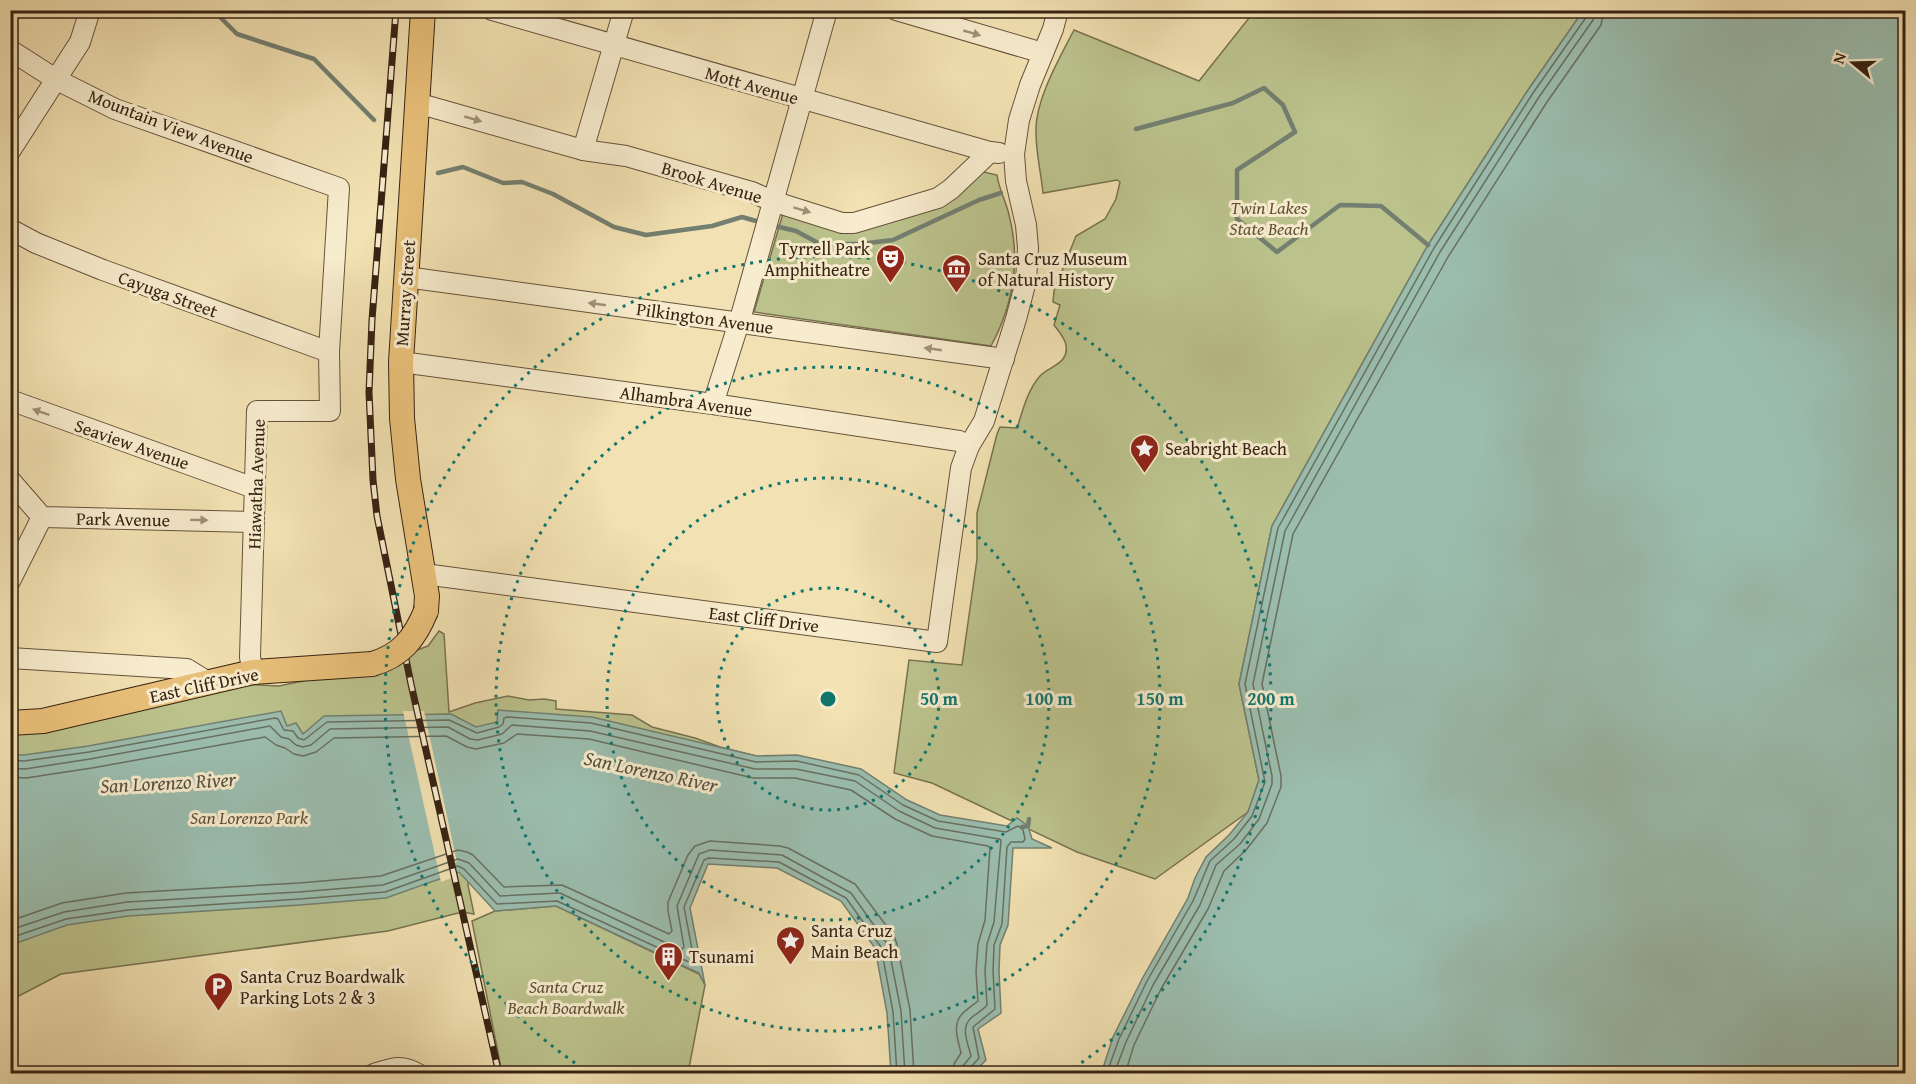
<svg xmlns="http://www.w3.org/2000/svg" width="1916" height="1084" viewBox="0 0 1916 1084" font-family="'Gentium Book Plus',serif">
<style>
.green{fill:#bbc28c;stroke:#787250;stroke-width:1.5}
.water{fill:#9bbdae;stroke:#737f70;stroke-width:1.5}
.pier{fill:#f2e1b2}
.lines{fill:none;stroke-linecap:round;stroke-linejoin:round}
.shore{stroke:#687060;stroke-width:1.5}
.stream{stroke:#737f70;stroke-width:4.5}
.minor-casing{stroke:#65523b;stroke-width:22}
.major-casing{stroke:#362213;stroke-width:26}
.minor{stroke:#f7eccd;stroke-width:20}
.major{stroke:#e9c079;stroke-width:24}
.rail-casing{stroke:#362213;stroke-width:7}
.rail{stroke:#f7eccd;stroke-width:4.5;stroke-dasharray:14;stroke-linecap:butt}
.major-bridge-casing{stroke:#362213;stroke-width:26;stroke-linecap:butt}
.major-bridge{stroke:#e9c079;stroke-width:24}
.oneway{fill:#a09179}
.ring{fill:none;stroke:#0f766e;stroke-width:3;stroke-dasharray:3 6}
.labels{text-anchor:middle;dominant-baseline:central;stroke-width:6;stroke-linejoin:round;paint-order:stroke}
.street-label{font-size:18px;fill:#362213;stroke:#f7eccd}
.park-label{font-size:18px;font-style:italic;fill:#5e5237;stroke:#f7eccd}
.poi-label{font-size:18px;fill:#362213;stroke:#f7eccd;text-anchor:start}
.water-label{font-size:20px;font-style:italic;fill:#545042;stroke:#f7eccd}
.centre{fill:#0f766e;stroke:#f7eccd;stroke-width:3}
.ring-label{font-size:18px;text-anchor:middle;font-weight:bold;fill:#0f766e;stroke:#f7eccd;stroke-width:6;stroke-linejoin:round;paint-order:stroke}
</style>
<rect width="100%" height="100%" fill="#f2e1b2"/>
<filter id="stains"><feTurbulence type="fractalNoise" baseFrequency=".00333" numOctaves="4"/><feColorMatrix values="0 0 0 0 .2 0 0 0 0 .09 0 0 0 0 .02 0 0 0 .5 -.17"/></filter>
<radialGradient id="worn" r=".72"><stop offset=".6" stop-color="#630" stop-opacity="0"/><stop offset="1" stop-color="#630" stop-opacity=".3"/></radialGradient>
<!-- green -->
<g class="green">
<path d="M1246,11H1583L1528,90L1428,245L1272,526L1239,684L1259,780L1248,812L1155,879L1077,852L932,783L894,773L909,660L962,665L977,559V513L997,434L1000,427L1017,428C1023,410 1027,391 1040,376C1046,369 1058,366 1063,359C1072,346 1061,334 1054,325L1060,305L1053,302L1054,291L1076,236L1105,219L1116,199L1120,182L1117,180L1043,193C1041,173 1036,153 1036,133C1034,102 1060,57 1074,30L1199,81L1253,13Z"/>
<path d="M979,171L997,175C999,190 1006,201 1009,215C1021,261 1013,305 991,346L754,312L784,210L852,229Z"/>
<path d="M439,631L444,634L449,712L475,703L508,696L529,700L544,699L556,701V709L632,715L652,727L695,738L720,747L892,790L886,804L474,803L468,885L474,914L462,912L388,931L61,974L11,1000V734L242,684L279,686L370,667L428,646Z"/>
<path d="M556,906L699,974L705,985L688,1073H502L472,921L495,911Z"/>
</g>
<!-- water -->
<g class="water">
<path d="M1583,11H1905V1073H1098L1104,1065L1113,1037L1142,979L1188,898L1195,878L1206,857L1229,835L1248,812L1259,780L1239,684L1272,526L1428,245L1528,90Z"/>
<path d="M498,710L592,717L757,756L797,755L861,769L907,800L940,815L1007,826L1017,818L1028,826L1032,839L1052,848H1013L1008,925L1000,945L999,971L1001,1013L978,1029L986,1060L973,1073H891L887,1013L875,948L841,901L777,868L708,864L690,908L705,985L699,973L556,906L495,911L459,872L386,898L300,905L128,916L67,925L11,945L10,755H24L88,746L281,711L287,726L296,723L303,734L324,716L451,714L476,727L497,722Z"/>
</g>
<!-- pier -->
<path class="pier" d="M403,711H424L457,862L454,863L457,876L441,882Z"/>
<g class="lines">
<!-- shore -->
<g class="shore">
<path d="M10,760L24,761L89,752L275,718L278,719L284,730L293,731L298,738L304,740L327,722L449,720L477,733L499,727L503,724L504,718L507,717L591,723L756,762L797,761L859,775L903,805L938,821L1006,832L1018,826L1023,830L1025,839L1023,842H1011L1007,847L1002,924L994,945L993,971L995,1009L973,1027L979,1058L970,1068L969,1074"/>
<path d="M10,768L25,769L90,759L270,726L281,737L289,739L296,745L303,747L311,745L330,729L448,727L470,739L478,740L502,734L512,725L590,731L755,769H796L855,781L899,811L935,828L999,839L1001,840L994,922L987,944L985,971L987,1005C983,1010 977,1013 971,1018C960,1028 968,1043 971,1056L963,1066L962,1074"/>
<path d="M10,777L26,778L92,768L265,737L276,745L285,748L294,754L303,756L316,752L334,738L446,736L467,747L476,749L504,743L517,734L589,739L753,778H795L851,790L895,819L932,836L988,846L990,848L985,920L978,944L976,971L978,1001C973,1005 967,1009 962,1014C952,1025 958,1040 961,1053L954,1064L953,1074"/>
<path d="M10,921L62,903L126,893L299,883L381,876L458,850L467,852L473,855L504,887L562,885L669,934L672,931L668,911V902L688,855L695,846L710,841L780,846L788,848L855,884L894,936L897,944L910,1010L914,1074"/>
<path d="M10,930L64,912L127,902L299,892L383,885L458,859L469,863L500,896L560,893L681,950L684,947L677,906L699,854L710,850L782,855L851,893L888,945L901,1011L905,1074"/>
<path d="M10,938L66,919L128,910L300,899L385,892L458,866L464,869L497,904L557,901L691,963L694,960L684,907L704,860L709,858L779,862L846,898L881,947L893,1012L897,1074"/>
<path d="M1105,1074L1109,1067L1119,1039L1147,981L1193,901L1210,861L1234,839L1252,816L1265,782L1245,684L1278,528L1434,248L1533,93L1587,16L1588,10"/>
<path d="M1114,1074L1126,1042L1153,985L1200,905L1216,865L1240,844L1259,819L1272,784V776L1253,684L1285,531L1440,252L1539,97L1593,20L1595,10"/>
<path d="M1125,1074L1134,1045L1161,989L1208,909L1224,871L1246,850L1267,823L1281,787V776L1262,684L1293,534L1448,257L1547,102L1601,25L1604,10"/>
</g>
<!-- stream -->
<g class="stream">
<path d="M213,10L237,34L314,59L374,120"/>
<path d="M1136,129L1233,103L1264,88L1283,105L1295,132L1237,170V219L1277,252L1340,205L1381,206L1428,245"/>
<path d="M438,173L463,167L503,183L522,182L553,194L614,227L646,235L712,226L742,217L763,223"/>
<path d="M771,225L796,231L820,244H860L893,240L979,200L1001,193"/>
<path d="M1022,827L1028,826L1029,819"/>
</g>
<defs>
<g id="minor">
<path d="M492,10L990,152L999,153"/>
<path d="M896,10L1043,53"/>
<path d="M10,50L57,80L115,109L339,188L329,352L330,411H257L250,657L253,672"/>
<path d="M417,103L583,150L626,156L752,192L772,201L842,223H854L938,198L951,189L990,152"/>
<path d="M583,150L624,10"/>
<path d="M10,151L80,42L90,10"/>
<path d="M10,229L36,243L103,270L329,352"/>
<path d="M406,277L1004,359"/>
<path d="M401,362L713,404L959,441L969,446"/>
<path d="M10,400L254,488"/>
<path d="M713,404L741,316L827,10"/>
<path d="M10,480L42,517L253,522"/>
<path d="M424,574L937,642L961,468L969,446L984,421L1016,319L1026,281L1028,248L1026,225L1016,181L1014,154L1019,120L1030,85L1053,29L1058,10"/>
<path d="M10,581L42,517"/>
<path d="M10,658L187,669L208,682"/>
<path d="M374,1074C392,1068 402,1064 418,1074"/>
</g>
<g id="major">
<path d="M423,10L401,362L402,418L408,479L427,596L426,611"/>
<path d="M10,723L43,721L253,672L372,664"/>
</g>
</defs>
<!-- minor casing -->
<use href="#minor" class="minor-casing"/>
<!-- major casing -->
<use href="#major" class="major-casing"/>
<!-- minor -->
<use href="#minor" class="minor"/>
<!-- major -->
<use href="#major" class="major"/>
<defs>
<path id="rail" d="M396,10L372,320L369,392L373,480L377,516L411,684L499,1074"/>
</defs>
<!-- rail casing -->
<use href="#rail" class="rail-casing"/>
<!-- rail -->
<use href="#rail" class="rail"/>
<defs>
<path id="major-bridge" d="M372,664C401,656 415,638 426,611"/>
</defs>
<!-- major-bridge casing -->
<use href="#major-bridge" class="major-bridge-casing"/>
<!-- major-bridge -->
<use href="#major-bridge" class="major-bridge"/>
</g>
<!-- one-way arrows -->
<defs><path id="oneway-solid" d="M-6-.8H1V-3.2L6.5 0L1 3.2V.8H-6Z" transform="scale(1.5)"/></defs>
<g class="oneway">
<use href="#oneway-solid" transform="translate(972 33) rotate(16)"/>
<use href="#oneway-solid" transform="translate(473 119) rotate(16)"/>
<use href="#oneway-solid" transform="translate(802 210) rotate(17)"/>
<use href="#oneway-solid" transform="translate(597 304) rotate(-172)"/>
<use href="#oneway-solid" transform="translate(933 349) rotate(-172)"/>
<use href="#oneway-solid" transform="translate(41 412) rotate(-161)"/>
<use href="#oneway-solid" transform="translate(199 520) rotate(1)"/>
</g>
<!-- distance rings -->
<g class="ring">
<circle cx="828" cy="699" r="111"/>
<circle cx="828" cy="699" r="221"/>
<circle cx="828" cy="699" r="332"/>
<path d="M590 1073A443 443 0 1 1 1066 1073"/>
</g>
<!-- icons -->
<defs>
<symbol id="theatre-pin" viewBox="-11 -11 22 30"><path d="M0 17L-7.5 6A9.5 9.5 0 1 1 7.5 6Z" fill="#8f2418" stroke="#f7eccd"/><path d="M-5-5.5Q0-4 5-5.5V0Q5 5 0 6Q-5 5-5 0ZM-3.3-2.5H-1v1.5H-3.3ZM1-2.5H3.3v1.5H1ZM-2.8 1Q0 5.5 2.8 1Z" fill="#fff"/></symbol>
<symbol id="museum-pin" viewBox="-11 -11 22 30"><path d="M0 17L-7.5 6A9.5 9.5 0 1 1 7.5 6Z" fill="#8f2418" stroke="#f7eccd"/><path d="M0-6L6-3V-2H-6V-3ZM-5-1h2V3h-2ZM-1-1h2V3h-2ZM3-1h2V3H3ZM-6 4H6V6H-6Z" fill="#fff"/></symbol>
<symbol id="sight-pin" viewBox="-11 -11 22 30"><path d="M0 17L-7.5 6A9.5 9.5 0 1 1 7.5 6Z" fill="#8f2418" stroke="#f7eccd"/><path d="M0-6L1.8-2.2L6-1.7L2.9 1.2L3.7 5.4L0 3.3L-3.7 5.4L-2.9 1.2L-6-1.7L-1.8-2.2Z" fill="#fff"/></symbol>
<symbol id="building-pin" viewBox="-11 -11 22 30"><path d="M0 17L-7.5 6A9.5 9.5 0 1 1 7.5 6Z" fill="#8f2418" stroke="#f7eccd"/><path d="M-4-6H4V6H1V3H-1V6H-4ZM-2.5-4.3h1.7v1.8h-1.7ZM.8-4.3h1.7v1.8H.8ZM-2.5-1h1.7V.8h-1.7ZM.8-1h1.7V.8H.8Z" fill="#fff"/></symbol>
<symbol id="parking-pin" viewBox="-11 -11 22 30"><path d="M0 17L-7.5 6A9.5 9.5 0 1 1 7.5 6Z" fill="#8f2418" stroke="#f7eccd"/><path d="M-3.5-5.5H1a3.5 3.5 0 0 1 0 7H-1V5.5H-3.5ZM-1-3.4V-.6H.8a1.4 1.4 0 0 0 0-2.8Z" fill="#fff"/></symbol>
</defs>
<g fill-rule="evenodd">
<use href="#theatre-pin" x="874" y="242" width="33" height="45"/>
<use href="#museum-pin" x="940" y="252" width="33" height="45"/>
<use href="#sight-pin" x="1128" y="432" width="33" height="45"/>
<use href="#sight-pin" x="774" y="924" width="33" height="45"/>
<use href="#building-pin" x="652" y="940" width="33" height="45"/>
<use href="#parking-pin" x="202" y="970" width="33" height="45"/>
</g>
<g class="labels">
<!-- street labels -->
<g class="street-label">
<text transform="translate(752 85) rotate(16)">Mott Avenue</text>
<text transform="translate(171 126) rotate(21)">Mountain View Avenue</text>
<text transform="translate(712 182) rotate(17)">Brook Avenue</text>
<text transform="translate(405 293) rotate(-86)">Murray Street</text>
<text transform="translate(168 294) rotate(20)">Cayuga Street</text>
<text transform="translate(705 318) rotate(8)">Pilkington Avenue</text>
<text transform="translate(686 401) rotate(8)">Alhambra Avenue</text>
<text transform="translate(132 444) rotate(19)">Seaview Avenue</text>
<text transform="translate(256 484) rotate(-88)">Hiawatha Avenue</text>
<text transform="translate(123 519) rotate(1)">Park Avenue</text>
<text transform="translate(764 619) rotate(7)">East Cliff Drive</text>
<text transform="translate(204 685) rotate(-12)">East Cliff Drive</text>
</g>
<!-- park labels -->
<g class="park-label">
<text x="1269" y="207">Twin Lakes<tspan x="1269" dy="21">State Beach</tspan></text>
<text x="249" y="817">San Lorenzo Park</text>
<text x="566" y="986">Santa Cruz<tspan x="566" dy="21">Beach Boardwalk</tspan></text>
</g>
<!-- poi labels -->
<g class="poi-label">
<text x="870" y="248" text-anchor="end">Tyrrell Park<tspan x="870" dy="21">Amphitheatre</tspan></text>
<text x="978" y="258">Santa Cruz Museum<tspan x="978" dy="21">of Natural History</tspan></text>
<text x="1165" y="448">Seabright Beach</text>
<text x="811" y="930">Santa Cruz<tspan x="811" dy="21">Main Beach</tspan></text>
<text x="689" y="956">Tsunami</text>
<text x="240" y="976">Santa Cruz Boardwalk<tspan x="240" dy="21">Parking Lots 2 &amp; 3</tspan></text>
</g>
<!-- water labels -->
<g class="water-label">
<text transform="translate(651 771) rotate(12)">San Lorenzo River</text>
<text transform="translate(168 782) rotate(-3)">San Lorenzo River</text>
</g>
</g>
<circle cx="828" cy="699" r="9" class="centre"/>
<g class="ring-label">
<text x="939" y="705">50 m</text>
<text x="1049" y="705">100 m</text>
<text x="1160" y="705">150 m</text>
<text x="1271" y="705">200 m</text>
</g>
<!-- margin -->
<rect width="1916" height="1084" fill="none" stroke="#f2e1b2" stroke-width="36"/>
<rect x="12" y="12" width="1892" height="1060" fill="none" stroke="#362213" stroke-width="3"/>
<rect x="18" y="18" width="1880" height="1048" fill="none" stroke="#362213" stroke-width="1.5"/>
<!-- north arrow -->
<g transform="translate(1853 63) rotate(289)" stroke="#f7eccd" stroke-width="4.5" paint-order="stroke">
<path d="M0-4.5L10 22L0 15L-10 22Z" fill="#362213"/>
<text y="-9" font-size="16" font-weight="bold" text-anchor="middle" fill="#362213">N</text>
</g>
<rect width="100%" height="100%" filter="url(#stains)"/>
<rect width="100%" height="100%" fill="url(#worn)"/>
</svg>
